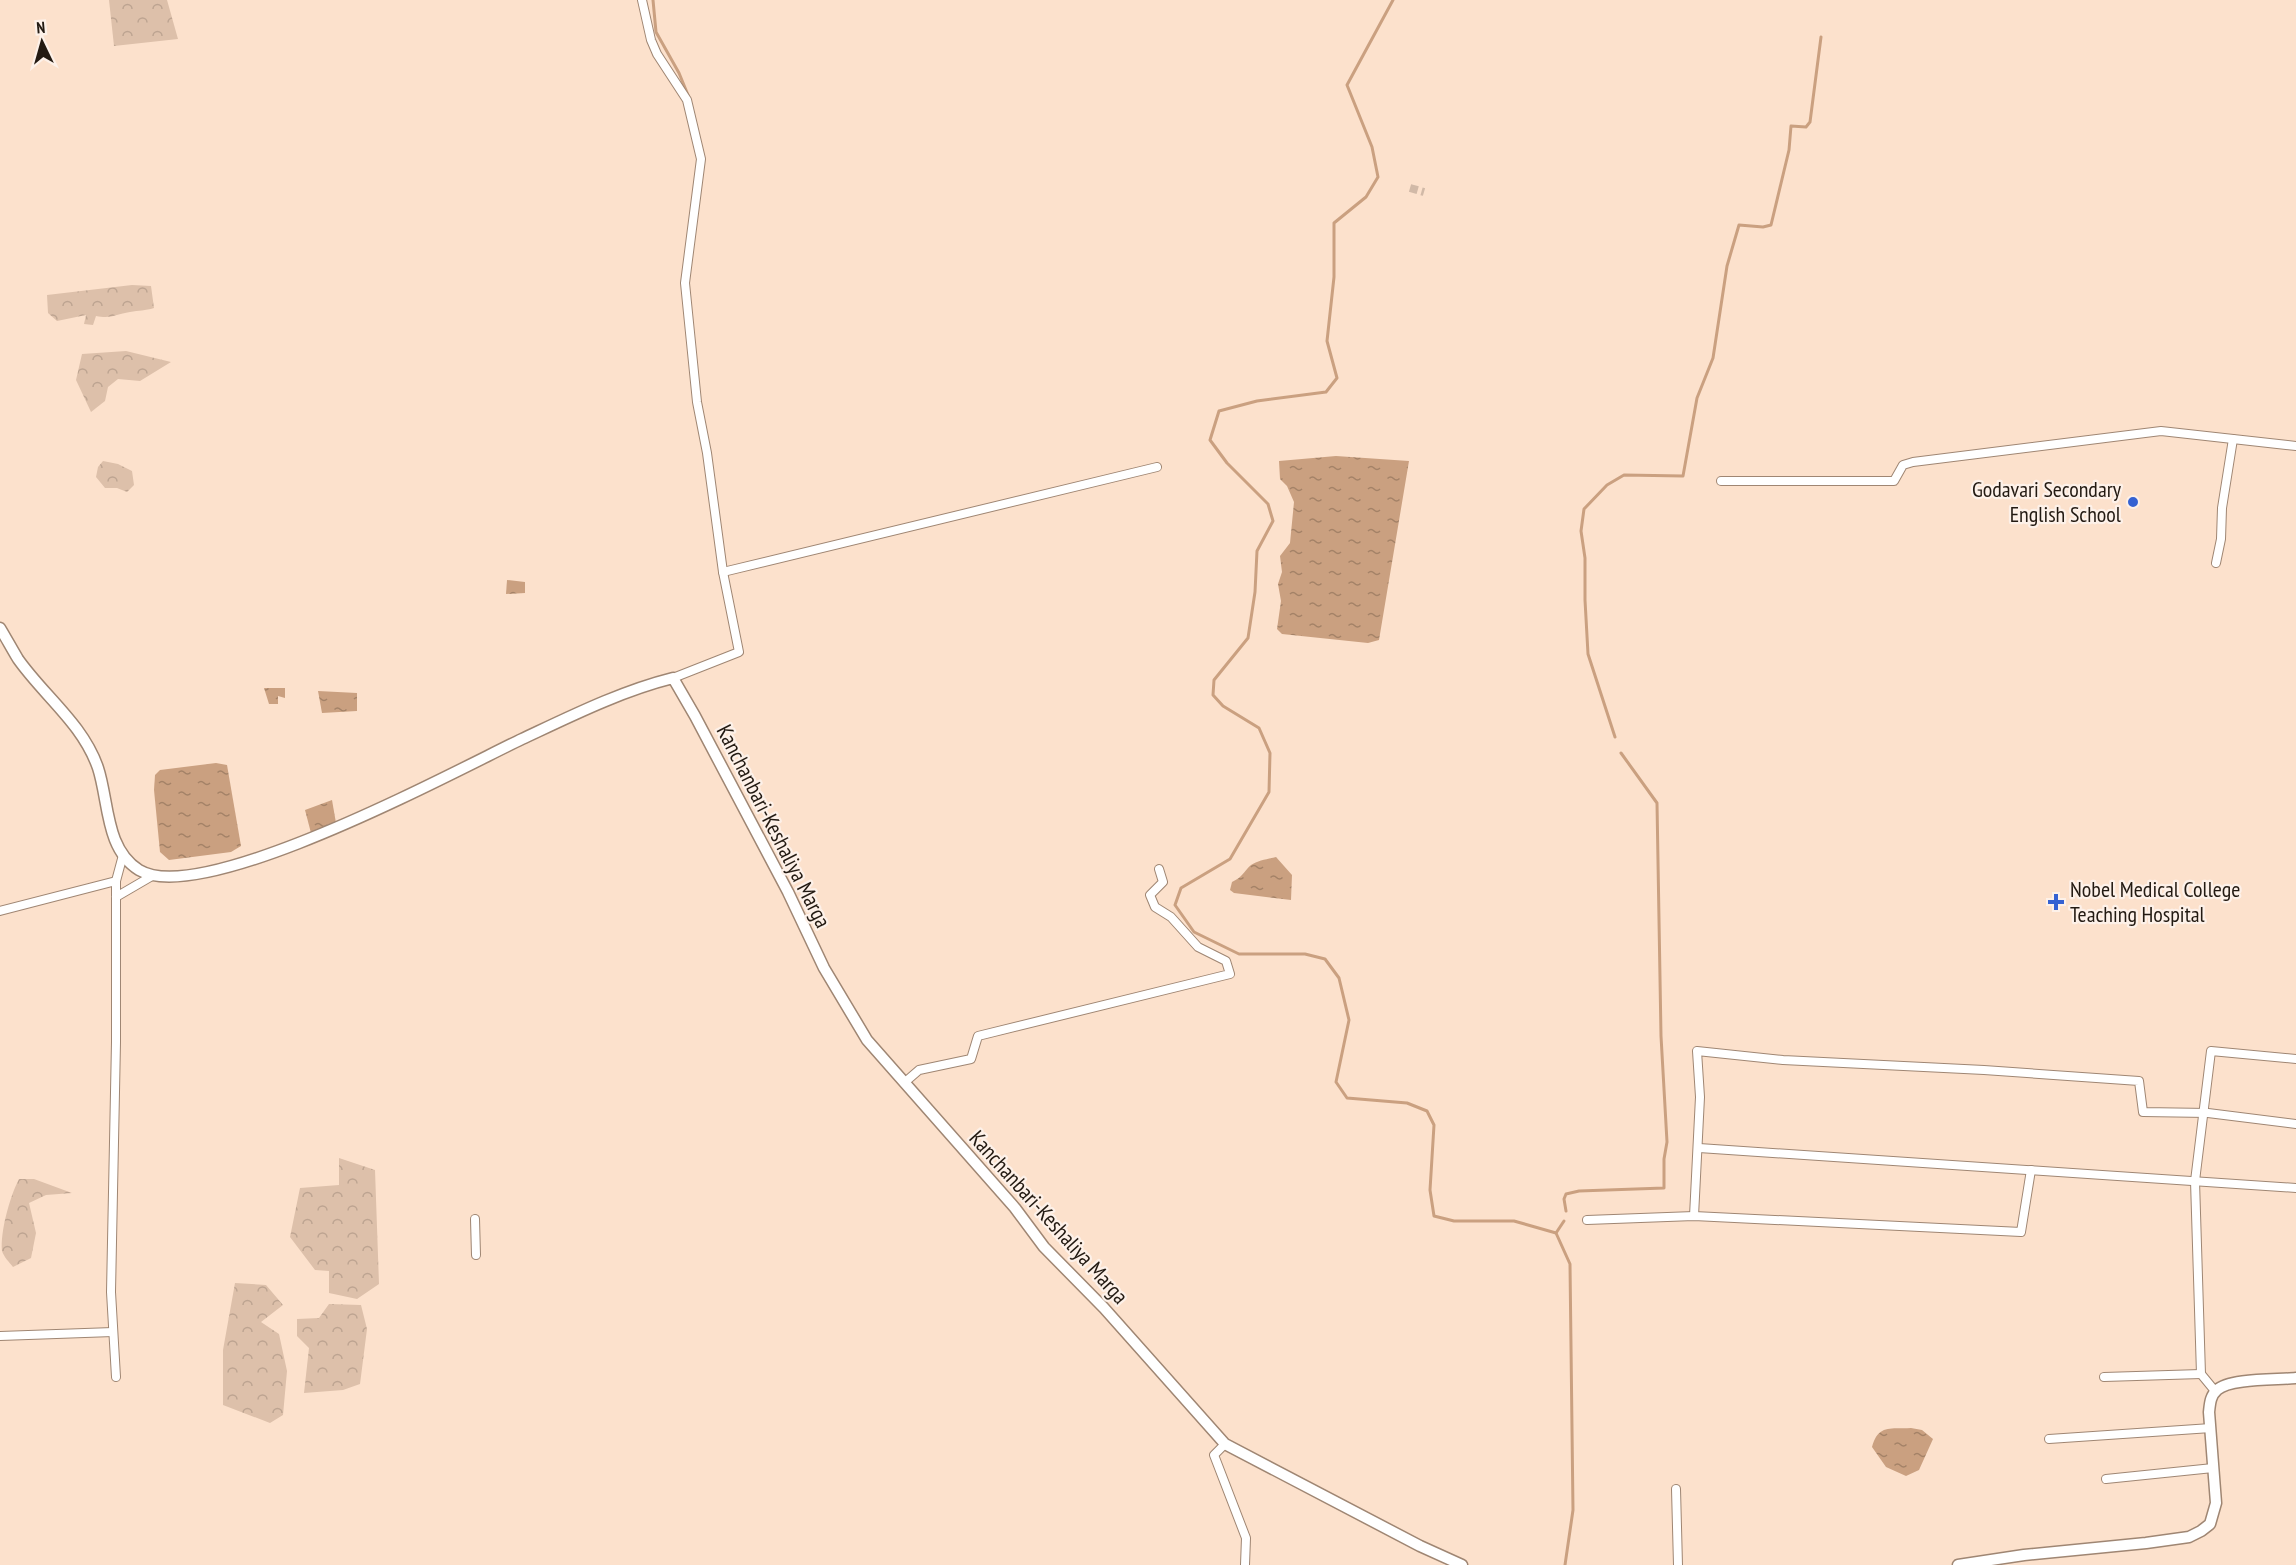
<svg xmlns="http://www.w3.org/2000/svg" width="2296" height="1565" viewBox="0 0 2296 1565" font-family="'PT Sans Narrow',sans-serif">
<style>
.forest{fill:url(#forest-crowns)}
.water{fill:url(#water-ripples)}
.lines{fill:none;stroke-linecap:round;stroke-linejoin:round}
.stream{stroke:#caa080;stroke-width:3}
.minor-tunnel{stroke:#d1b9a7;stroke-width:8;stroke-dasharray:8 4;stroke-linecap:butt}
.minor-casing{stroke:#9f8673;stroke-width:10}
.tertiary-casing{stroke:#9f8673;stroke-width:13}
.minor{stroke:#fff;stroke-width:8}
.tertiary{stroke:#fff;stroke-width:10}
.poi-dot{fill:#3562d2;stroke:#fdf1e9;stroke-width:2}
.labels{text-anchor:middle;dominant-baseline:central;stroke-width:4.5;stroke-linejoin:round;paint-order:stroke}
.poi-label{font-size:22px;fill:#231a12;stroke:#fdf1e9;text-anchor:end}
.street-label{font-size:22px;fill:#231a12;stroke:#fdf1e9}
</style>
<defs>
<pattern id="forest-crowns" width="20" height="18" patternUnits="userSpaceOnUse" patternTransform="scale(1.5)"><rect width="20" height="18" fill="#ddc0aa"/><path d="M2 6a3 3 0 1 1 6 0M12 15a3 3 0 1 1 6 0" fill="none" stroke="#bda491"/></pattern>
<pattern id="water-ripples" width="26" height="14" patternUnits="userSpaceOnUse" patternTransform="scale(1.5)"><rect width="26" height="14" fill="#caa080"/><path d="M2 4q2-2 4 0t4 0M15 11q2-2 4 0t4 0" fill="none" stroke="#a48267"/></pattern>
</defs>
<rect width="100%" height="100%" fill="#fce1cc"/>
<!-- forest -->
<g class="forest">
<path d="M109,0H167L178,39L114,46Z"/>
<path d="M132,285L151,286L154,308C145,311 139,310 130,312C116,314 112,319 96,316L93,325L84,324L86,315L57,321L48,313L47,295Z"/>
<path d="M126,351L171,362L140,381L118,379L108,387L105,401L91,412L76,380L82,354Z"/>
<path d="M103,461L118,464L132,471L134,485L127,492L117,488H105L96,477L98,467Z"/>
<path d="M339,1158L375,1170L379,1284L357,1299L329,1293V1271L315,1270L290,1237L300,1188L339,1185Z"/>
<path d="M19,1179H34L72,1193L46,1195L29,1203L36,1233L31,1258L13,1267C9,1262 4,1257 2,1251C0,1232 10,1196 19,1179Z"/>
<path d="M235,1283L266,1285L283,1305L261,1322L279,1334L287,1371L283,1415L270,1423L223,1405V1350Z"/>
<path d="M329,1304L361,1305L367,1329L360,1384L343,1390L304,1393L309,1348L297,1336V1319L319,1318Z"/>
</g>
<!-- water -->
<g class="water">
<path d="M1336,456L1409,461L1379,640L1368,643L1282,634L1277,629L1281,601L1278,584L1282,572L1280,556L1290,543L1294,502L1287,486L1280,479L1279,461Z"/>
<path d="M507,580L525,582V593L506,594Z"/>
<path d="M264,688H285V698L278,696V704H269Z"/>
<path d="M318,691L357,693V711L322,713Z"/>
<path d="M216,763L227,765L241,846L231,852L169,860L160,852L154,790L155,775L160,770Z"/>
<path d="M332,800L336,823L311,833L305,810Z"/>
<path d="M1276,857L1292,875L1291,900L1234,893L1230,890L1232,882C1243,877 1243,872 1251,865C1258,860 1268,859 1276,857Z"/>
<path d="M1911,1428L1922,1430L1933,1439L1919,1470L1906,1476L1886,1467L1872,1447C1878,1424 1891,1429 1911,1428Z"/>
</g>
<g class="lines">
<!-- stream -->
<g class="stream">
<path d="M653,0L656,32L679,73L688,95"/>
<path d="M1393,0L1347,85L1372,147L1378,177L1366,197L1334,223V277L1327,341L1337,378L1326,392L1257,401L1219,411L1210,440L1227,463L1268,504L1273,521L1257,551L1255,592L1248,638L1214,680L1213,695L1223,706L1259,728L1270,753L1269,792L1230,859L1181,888L1175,905L1194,932L1239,954H1305L1325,959L1339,978L1349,1020L1336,1082L1347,1098L1407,1103L1427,1111L1434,1125L1430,1190L1434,1216L1454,1221H1514L1556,1233L1570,1264L1573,1510L1565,1565"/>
<path d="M1615,737L1588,654L1585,600V558L1581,531L1584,509L1607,485L1624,475L1683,476L1697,398L1713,358L1727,266L1739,225L1763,227L1771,225L1789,150L1791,126L1806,127L1810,122L1821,37"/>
<path d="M1566,1211L1564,1199L1566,1194L1579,1191L1664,1188V1159L1667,1142L1661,1036L1657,803L1621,753"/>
<path d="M1556,1233L1564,1221"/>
</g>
<!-- minor-tunnel -->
<path class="minor-tunnel" d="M1410,188L1424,192"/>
<defs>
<g id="minor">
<path d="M642,0L651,40L657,54L687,100L701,159L685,283L697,402L707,453L723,572L739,652L673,678"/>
<path d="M1721,481H1894L1903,465L1913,462L2161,431L2296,446"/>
<path d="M2216,563L2221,539L2222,508L2233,439"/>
<path d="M723,572L1157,467"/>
<path d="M116,897L152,876"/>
<path d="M0,911L116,881"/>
<path d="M904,1083L919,1070L971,1059L978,1036L1230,974L1226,961L1198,947L1171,917L1155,907L1150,895L1163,882L1159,869"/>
<path d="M1699,1148L2296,1188"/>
<path d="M1694,1216L1700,1097L1697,1051L1783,1060L1984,1070L2139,1081L2143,1112L2208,1113L2296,1124"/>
<path d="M475,1219L476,1255"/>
<path d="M1587,1220L1694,1216L2021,1232L2031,1170"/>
<path d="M0,1336L113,1332"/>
<path d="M116,1377L111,1292L116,1042V881L123,855"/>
<path d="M2104,1377L2201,1374"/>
<path d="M2215,1391L2201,1374L2195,1181L2211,1051L2296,1059"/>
<path d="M2049,1439L2211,1428"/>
<path d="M1225,1444L1214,1455L1246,1538L1245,1565"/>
<path d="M2106,1479L2213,1468"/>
<path d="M1676,1489L1678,1565"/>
</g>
<g id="tertiary">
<path d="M0,628C6,638 12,649 18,659C44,696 83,724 98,768C109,801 105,849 139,870C202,908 455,771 522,739C571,716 621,691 673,678L695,716L788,892L824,968L867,1040L1015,1208L1044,1247L1104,1308L1225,1444L1420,1546L1462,1565"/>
<path d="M1958,1565L2024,1555L2146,1543L2189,1537L2201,1531L2210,1524L2216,1503L2209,1412C2210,1404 2210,1396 2217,1390C2229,1378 2278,1380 2296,1378"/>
</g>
</defs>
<!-- minor casing -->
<use href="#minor" class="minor-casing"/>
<!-- tertiary casing -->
<use href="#tertiary" class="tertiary-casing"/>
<!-- minor -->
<use href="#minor" class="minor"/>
<!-- tertiary -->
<use href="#tertiary" class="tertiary"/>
</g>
<!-- markers -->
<g class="poi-dot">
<circle cx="2133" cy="502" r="6"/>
<path d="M2053 893h6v6h6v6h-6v6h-6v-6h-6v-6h6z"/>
</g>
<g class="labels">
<!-- poi labels -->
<g class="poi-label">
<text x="2121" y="489">Godavari Secondary<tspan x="2121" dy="25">English School</tspan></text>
<text x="2070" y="889" text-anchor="start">Nobel Medical College<tspan x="2070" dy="25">Teaching Hospital</tspan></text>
</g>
<!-- street labels -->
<g class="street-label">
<text transform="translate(774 826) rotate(63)">Kanchanbari-Keshaliya Marga</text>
<text transform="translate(1049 1217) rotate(48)">Kanchanbari-Keshaliya Marga</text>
</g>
</g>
<!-- north arrow -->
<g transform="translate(42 42) rotate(355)" stroke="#fdf1e9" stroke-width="4.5" paint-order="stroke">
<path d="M0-4.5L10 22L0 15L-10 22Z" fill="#231a12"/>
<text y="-9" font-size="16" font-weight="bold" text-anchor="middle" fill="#231a12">N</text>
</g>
</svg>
